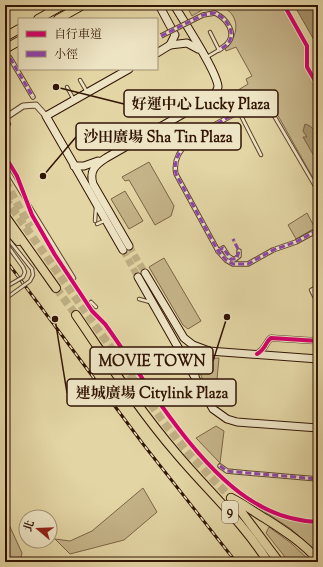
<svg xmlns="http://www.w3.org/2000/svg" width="323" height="567" viewBox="0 0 323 567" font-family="'Sorts Mill Goudy','Noto Serif TC',serif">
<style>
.green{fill:#c5b489;stroke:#7c6446}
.water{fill:#a7946e;stroke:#786144}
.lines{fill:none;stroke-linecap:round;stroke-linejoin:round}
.pedestrian-tunnel{stroke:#c0af84;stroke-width:3.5;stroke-dasharray:3.5 2;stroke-linecap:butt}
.secondary-tunnel{stroke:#c0af84;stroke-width:7;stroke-dasharray:7 3.5;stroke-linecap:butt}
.trunk-tunnel{stroke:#c0af84;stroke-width:8;stroke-dasharray:8 4;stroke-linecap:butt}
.service-casing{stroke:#5e452c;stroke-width:4.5}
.pedestrian-casing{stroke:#5e452c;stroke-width:5.5}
.minor-casing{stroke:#5e452c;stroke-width:7}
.secondary-casing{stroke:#321504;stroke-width:9}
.primary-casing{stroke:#321504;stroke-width:10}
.trunk-casing{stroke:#321504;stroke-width:10}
.service{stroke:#ede4c4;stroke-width:2.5}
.pedestrian{stroke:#ede4c4;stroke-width:3.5}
.minor{stroke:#ede4c4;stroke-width:5}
.secondary{stroke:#ede4c4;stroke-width:7}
.primary{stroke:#e3d5a4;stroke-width:8}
.trunk{stroke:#e3d5a4;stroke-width:8}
.rail-casing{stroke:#321504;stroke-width:3}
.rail{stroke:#ede4c4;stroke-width:1.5;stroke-dasharray:4.5;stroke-linecap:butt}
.service-bridge-casing{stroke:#5e452c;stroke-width:4.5;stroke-linecap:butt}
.pedestrian-bridge-casing{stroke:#5e452c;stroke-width:5.5;stroke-linecap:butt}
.service-bridge{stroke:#ede4c4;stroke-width:2.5}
.pedestrian-bridge{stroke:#ede4c4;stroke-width:3.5}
.quiet{stroke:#8e44ad;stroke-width:3;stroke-dasharray:6 3;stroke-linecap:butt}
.cycleway-casing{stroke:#ede4c4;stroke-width:6}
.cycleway{stroke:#d6006c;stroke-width:4}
.labels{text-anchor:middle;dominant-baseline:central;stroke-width:4;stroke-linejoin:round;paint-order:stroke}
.shield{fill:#ede4c4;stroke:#6a533e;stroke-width:1}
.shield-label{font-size:13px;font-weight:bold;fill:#321504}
.leader{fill:none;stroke:#321504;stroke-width:1.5}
.callout-dot{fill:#321504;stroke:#ede4c4;stroke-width:1.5}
.callout{fill:#ede4c4;stroke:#321504;stroke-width:1.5}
.callout-label{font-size:15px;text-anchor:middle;font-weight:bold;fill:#321504}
</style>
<rect width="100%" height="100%" fill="#e3d5a4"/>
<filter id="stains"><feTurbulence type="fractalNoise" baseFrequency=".005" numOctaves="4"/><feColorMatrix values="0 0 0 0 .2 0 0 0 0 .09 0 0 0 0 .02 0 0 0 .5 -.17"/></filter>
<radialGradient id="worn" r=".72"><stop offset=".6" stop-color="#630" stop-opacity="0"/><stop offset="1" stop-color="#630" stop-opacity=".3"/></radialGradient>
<!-- green -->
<g class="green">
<path d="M186,5H282L306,47V67L318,88V187L276,112L258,107L254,100L235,92L248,84L246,79L252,76L236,47L226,51L225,48C243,34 238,7 215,6C207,6 199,12 192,16Z"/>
<path d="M149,162L174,206L171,216L155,225L129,180L125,181L122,177Z"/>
<path d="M125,191L143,221L129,229L111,199Z"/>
<path d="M307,213L315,228L296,239L288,225Z"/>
<path d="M164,258L201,321L188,329L183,325L149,267Z"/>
<path d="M219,358L215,400C205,384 185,359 219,358Z"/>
<path d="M216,426L224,431L220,463L196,438Z"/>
<path d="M143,488L157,512L124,540L70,554L55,539L70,541L92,531Z"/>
<path d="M259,508L283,516L317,523L318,553L291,529Z"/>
<path d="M5,516L22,553L20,562H5Z"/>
<path d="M269,527L291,543L311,562H286L285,557L266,533Z"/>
</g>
<!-- water -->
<g class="water">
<path d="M294,5H318V47Z"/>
<path d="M305,124C322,129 318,149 318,163L303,137H307L303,131Z"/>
</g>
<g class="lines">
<!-- pedestrian-tunnel -->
<path class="pedestrian-tunnel" d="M233,239L239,251"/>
<!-- secondary-tunnel -->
<g class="secondary-tunnel">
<path d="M129,246L145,273"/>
<path d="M123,250L138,277"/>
</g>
<!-- trunk-tunnel -->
<g class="trunk-tunnel">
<path d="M5,181L30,227"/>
<path d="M5,198L162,420L189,454L231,498"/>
<path d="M56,288L76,315"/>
</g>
<defs>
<g id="service">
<path d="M207,57L219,50L210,32"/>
<path d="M80,80L87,92"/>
<path d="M67,87L74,100"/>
<path d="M217,90L245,108"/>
<path d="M234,102L261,155"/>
<path d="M238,112C250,105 260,111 273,114L318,191"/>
<path d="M5,118L9,124"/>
<path d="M147,125L149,129L153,130"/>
<path d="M5,166L74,278"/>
<path d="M95,221L96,207"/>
<path d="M97,224L106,220"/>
<path d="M5,235L32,269"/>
<path d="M5,242L23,267"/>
<path d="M318,286L311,290L315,298L318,296"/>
<path d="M139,299L150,302"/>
<path d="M91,302L96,307"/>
</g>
<g id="pedestrian">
<path d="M219,50L226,45"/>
<path d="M10,58L33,97"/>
<path d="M238,112C215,126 169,142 176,174L218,251L226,260L233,264H248L273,250L296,242L318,230"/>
<path d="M218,251L223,248L228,256L234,260L239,256V251"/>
<path d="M220,466L227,471L237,472L318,479"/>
</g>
<g id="minor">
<path d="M5,118L23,106L36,105L46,116"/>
<path d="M257,354C267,348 265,342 271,338L318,341"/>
</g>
<g id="secondary">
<path d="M170,45L187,43L198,49"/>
<path d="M157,53L170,45L175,35L159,5"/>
<path d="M74,166H84L98,161"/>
<path d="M129,246L93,184C89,171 95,165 106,158L209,99C213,96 217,92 218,87C218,73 183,20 174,5"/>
<path d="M123,250L46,116L129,69"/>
<path d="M145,273L184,338L193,345L209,351L318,359"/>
<path d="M138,277L213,409L227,419L237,422L318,428"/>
<path d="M195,375C193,362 197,356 209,351"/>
</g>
<g id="primary">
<path d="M38,19L63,5"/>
<path d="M58,19L83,5"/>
<path d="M5,37L19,29"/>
<path d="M5,49L19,41"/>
</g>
<g id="trunk">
<path d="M5,216L56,288"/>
<path d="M5,226L18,241"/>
<path d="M76,315C108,362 139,410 176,453C207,490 243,522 268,562"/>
<path d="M231,498C244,504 254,512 266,519C285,531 303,543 318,560"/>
<path d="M231,498L279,562"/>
</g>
</defs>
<!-- service casing -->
<use href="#service" class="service-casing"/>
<!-- pedestrian casing -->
<use href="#pedestrian" class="pedestrian-casing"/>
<!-- minor casing -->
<use href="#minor" class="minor-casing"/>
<!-- secondary casing -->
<use href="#secondary" class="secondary-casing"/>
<!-- primary casing -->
<use href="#primary" class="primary-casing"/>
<!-- trunk casing -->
<use href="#trunk" class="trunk-casing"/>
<!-- service -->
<use href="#service" class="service"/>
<!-- pedestrian -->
<use href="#pedestrian" class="pedestrian"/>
<!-- minor -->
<use href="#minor" class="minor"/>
<!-- secondary -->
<use href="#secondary" class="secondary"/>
<!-- primary -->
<use href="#primary" class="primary"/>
<!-- trunk -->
<use href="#trunk" class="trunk"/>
<defs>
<path id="rail" d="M5,259L143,444L236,562"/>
</defs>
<!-- rail casing -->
<use href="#rail" class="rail-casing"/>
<!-- rail -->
<use href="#rail" class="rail"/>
<defs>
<g id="service-bridge">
<path d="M6,287L23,277L25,272L23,267"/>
<path d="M5,299L30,281L33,275L32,269"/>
</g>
<path id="pedestrian-bridge" d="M161,36L203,15L215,13C227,19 238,34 226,45"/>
</defs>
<!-- service-bridge casing -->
<use href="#service-bridge" class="service-bridge-casing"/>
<!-- pedestrian-bridge casing -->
<use href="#pedestrian-bridge" class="pedestrian-bridge-casing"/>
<!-- service-bridge -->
<use href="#service-bridge" class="service-bridge"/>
<!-- pedestrian-bridge -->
<use href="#pedestrian-bridge" class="pedestrian-bridge"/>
<!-- quiet -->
<g class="quiet">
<path d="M161,36L203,15L215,13C225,18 236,30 229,42C227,46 223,47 219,50"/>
<path d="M10,58L33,97"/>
<path d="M238,112C215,126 169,142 176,174L218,251L226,260L233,264H248L273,250L296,242L318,230"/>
<path d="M218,251L223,248L231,259H237L239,251L233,239"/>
<path d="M220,466L227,471L237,472L318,479"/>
</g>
<defs>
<g id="cycleway">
<path d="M284,5L307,46V67L318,86"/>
<path d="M5,156L17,176L32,215L55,255L92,311L105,324C145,380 198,471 257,504C275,515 298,521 318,522"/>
<path d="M257,354C267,348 265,342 271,338L318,341"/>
</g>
</defs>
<!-- cycleway casing -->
<use href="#cycleway" class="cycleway-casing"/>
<!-- cycleway -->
<use href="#cycleway" class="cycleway"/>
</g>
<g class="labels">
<!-- shield labels -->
<rect class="shield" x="222" y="501" width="16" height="22" rx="3"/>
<g class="shield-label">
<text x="230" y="512">9</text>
</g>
</g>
<!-- callouts -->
<path class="leader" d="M56 87L124 104M43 176L76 137M227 317L213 361M55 319L67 393"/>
<g class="callout-dot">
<circle cx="56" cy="87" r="4"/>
<circle cx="43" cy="176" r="4"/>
<circle cx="227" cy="317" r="4"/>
<circle cx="55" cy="319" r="4"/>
</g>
<g class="callout">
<rect x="124" y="90" width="154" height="27" rx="4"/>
<rect x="76" y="123" width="165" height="27" rx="4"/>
<rect x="90" y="347" width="123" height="27" rx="4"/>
<rect x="67" y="379" width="169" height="27" rx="4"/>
</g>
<g class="callout-label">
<text x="201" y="109">好運中心 Lucky Plaza</text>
<text x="158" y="142">沙田廣場 Sha Tin Plaza</text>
<text x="152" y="366">MOVIE TOWN</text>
<text x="152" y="398">連城廣場 Citylink Plaza</text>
</g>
<!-- margin -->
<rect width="323" height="567" fill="none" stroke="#e3d5a4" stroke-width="20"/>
<rect x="6" y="6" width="311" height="555" fill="none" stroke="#321504" stroke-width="2"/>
<rect x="10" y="10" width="303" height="547" fill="none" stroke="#321504"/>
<!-- legend -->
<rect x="18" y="18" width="140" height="52" fill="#ede4c4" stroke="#a29177"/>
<rect x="26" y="31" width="20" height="6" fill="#d6006c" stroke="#a29177"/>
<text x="54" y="38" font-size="12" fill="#321504">自行車道</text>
<rect x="26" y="51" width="20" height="6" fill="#8e44ad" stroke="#a29177"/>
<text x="54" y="58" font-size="12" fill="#321504">小徑</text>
<!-- north arrow -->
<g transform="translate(38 529) rotate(289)"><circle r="19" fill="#ede4c4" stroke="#a29177"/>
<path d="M0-3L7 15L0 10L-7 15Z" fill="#8f2418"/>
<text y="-6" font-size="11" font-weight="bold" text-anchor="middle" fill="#321504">北</text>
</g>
<rect width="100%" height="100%" filter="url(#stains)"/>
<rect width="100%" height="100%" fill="url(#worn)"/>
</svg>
